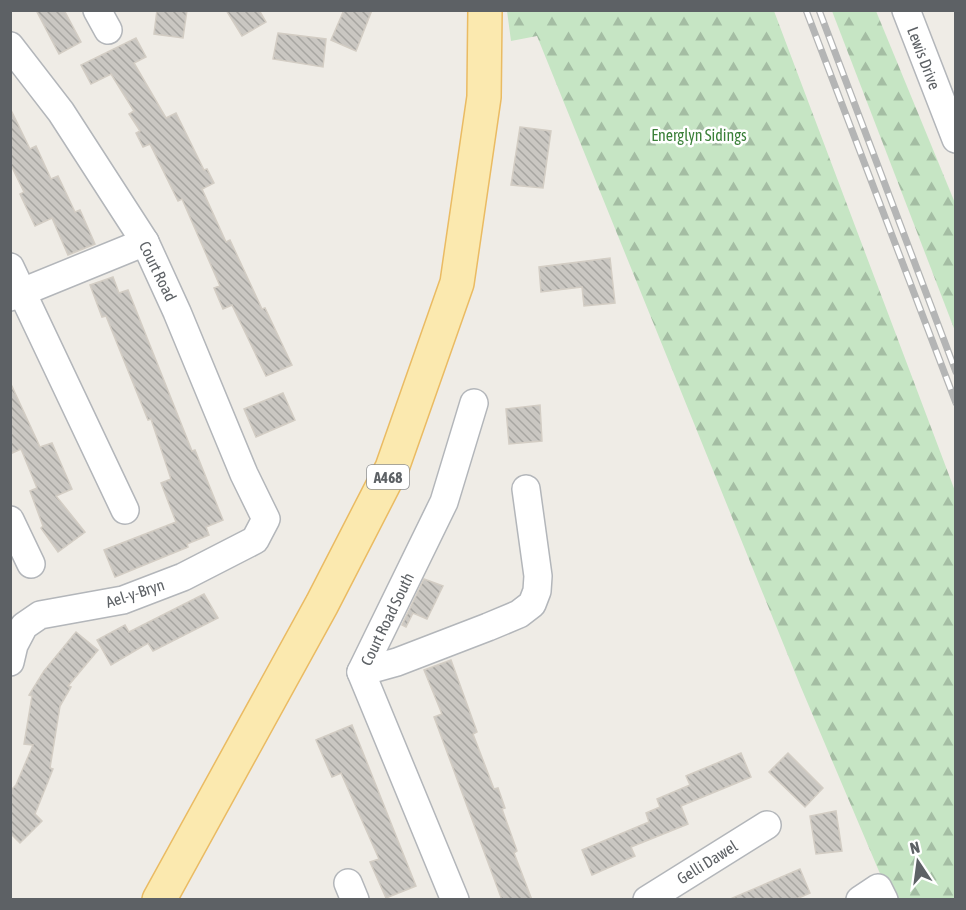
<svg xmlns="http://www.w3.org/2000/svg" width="966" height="910" viewBox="0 0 966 910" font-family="'Asap Condensed',sans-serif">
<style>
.forest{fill:url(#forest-firs)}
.building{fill:url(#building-back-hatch);stroke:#d3cdc4;stroke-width:1.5}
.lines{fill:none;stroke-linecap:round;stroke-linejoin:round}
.minor-casing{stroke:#b3b6ba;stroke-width:30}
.major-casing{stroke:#eabb63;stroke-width:36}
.minor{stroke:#fff;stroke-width:27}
.major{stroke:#fbe9af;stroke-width:33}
.rail-casing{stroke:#b4b5b5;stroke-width:7}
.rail{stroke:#fff;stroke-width:4.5;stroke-dasharray:14;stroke-linecap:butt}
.labels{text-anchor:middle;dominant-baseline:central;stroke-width:5;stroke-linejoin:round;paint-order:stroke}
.shield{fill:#fff;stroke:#8e9093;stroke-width:1.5}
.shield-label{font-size:15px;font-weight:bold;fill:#5d6165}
.street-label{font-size:16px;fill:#5d6165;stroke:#fff}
.park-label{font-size:16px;fill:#3b8039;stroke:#fff}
</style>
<defs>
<pattern id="forest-firs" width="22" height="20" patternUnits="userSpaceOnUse" patternTransform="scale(1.5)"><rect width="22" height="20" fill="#c6e5c4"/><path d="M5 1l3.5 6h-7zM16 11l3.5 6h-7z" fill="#a4bda3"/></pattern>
<pattern id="building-back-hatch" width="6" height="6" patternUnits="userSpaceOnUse" patternTransform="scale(1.5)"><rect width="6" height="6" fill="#cac7c2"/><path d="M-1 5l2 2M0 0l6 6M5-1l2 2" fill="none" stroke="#a7a5a1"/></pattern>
</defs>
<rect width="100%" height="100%" fill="#efece6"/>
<!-- forest -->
<g class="forest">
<path d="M507,11H774L955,491V899H895L881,876L800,685L537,36L511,41Z"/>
<path d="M832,11H876L955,203V331Z"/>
</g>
<!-- building -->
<g class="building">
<path d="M36,10H64L81,42L59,54Z"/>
<path d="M157,10H187L183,38L154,34Z"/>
<path d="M226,10H259L266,22L242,36Z"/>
<path d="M344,10H372L356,51L331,40Z"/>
<path d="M278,33L326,39L323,67L273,59Z"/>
<path d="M136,38L146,57L134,63L166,118L176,113L204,170L207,169L214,183L202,189L226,242L230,240L262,309L265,308L292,365L266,376L232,305L223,309L214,288L220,286L182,199L178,201L150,144L143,147L136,133L140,131L129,114L134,111L111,74L91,84L81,65Z"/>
<path d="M10,108L30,149L36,146L51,179L58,176L75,212L80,210L95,244L68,255L52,218L35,226L20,194L24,192L10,163Z"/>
<path d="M520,127L551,131L543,188L511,185Z"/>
<path d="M610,258L615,303L584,306L582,287L541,292L539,267Z"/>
<path d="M113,277L119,293L128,290L192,451L195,450L223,520L206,527L209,535L187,544L188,547L115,577L104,550L176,522L161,483L171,479L151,419L148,420L106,316L102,317L90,285Z"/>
<path d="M10,382L40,447L52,443L72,489L56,496L85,532L58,552L41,528L43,526L30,491L37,488L21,449L10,454Z"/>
<path d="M283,393L295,420L256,437L244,409Z"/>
<path d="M540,405L542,441L509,444L506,409Z"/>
<path d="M424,579L443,586L427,619L413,613L406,627L402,625Z"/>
<path d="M204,594L218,618L153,651L148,643L111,665L97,640L125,625L129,632Z"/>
<path d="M76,632L98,650L68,686L71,687L60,706L50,768L53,769L35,814L42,821L20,843L10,833V791L16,785L33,745L24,744L32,696L29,695L44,671Z"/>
<path d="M451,660L477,732L473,734L494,789L498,788L505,808L502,809L517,851L514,853L532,900H502L434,717L442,714L424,670Z"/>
<path d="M352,725L416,886L386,898L370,862L379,859L341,773L332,777L316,740Z"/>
<path d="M741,753L751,777L681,806L688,824L631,847L635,856L592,875L582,850L649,822L646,813L660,807L657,799L690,785L686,776Z"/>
<path d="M788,753L823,788L805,807L769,772Z"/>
<path d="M836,811L842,851L816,854L810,816Z"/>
<path d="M800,869L810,893L794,900H728Z"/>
</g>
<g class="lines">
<defs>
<g id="minor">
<path d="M97,10L108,30"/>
<path d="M906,10L956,139"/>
<path d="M10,46L61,112L145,242L177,312L244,474L266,519L255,540L183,577L123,600L40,615L24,626L14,645L10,662"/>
<path d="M10,267L125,510"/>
<path d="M10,297L145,242"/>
<path d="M10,520L31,564"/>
<path d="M361,672L397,662L488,627L519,614L532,604L537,591L538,576L526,489"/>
<path d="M348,883L355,900"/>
<path d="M455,900L361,672L444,502L474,403"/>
<path d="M647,900L767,825"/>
<path d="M860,900L878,888L884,900"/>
</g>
<path id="major" d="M159,900L322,604L392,468L457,283L484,97L485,10"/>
</defs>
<!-- minor casing -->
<use href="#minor" class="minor-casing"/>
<!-- major casing -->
<use href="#major" class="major-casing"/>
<!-- minor -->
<use href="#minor" class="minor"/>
<!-- major -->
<use href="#major" class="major"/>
<defs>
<g id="rail">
<path d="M806,10L956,403"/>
<path d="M819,10L956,372"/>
</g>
</defs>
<!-- rail casing -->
<use href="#rail" class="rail-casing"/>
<!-- rail -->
<use href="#rail" class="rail"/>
</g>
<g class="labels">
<!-- shield labels -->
<rect class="shield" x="367" y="465" width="42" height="24" rx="4.5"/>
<g class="shield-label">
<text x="388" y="477">A468</text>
</g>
<!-- street labels -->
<g class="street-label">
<text transform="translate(924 58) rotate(69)">Lewis Drive</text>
<text transform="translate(158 271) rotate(64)">Court Road</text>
<text transform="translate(135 593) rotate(-18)">Ael-y-Bryn</text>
<text transform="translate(387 619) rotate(-64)">Court Road South</text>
<text transform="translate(707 862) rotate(-32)">Gelli Dawel</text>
</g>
<!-- park labels -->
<g class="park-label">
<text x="699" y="135">Energlyn Sidings</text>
</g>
</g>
<!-- border -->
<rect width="966" height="910" fill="none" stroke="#5d6165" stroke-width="24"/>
<!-- north arrow -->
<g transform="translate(918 862) rotate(347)" stroke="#ffffff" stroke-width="4.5" paint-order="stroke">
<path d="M0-4.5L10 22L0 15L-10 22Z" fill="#5d6165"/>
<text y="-9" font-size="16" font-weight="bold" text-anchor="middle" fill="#5d6165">N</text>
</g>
</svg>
